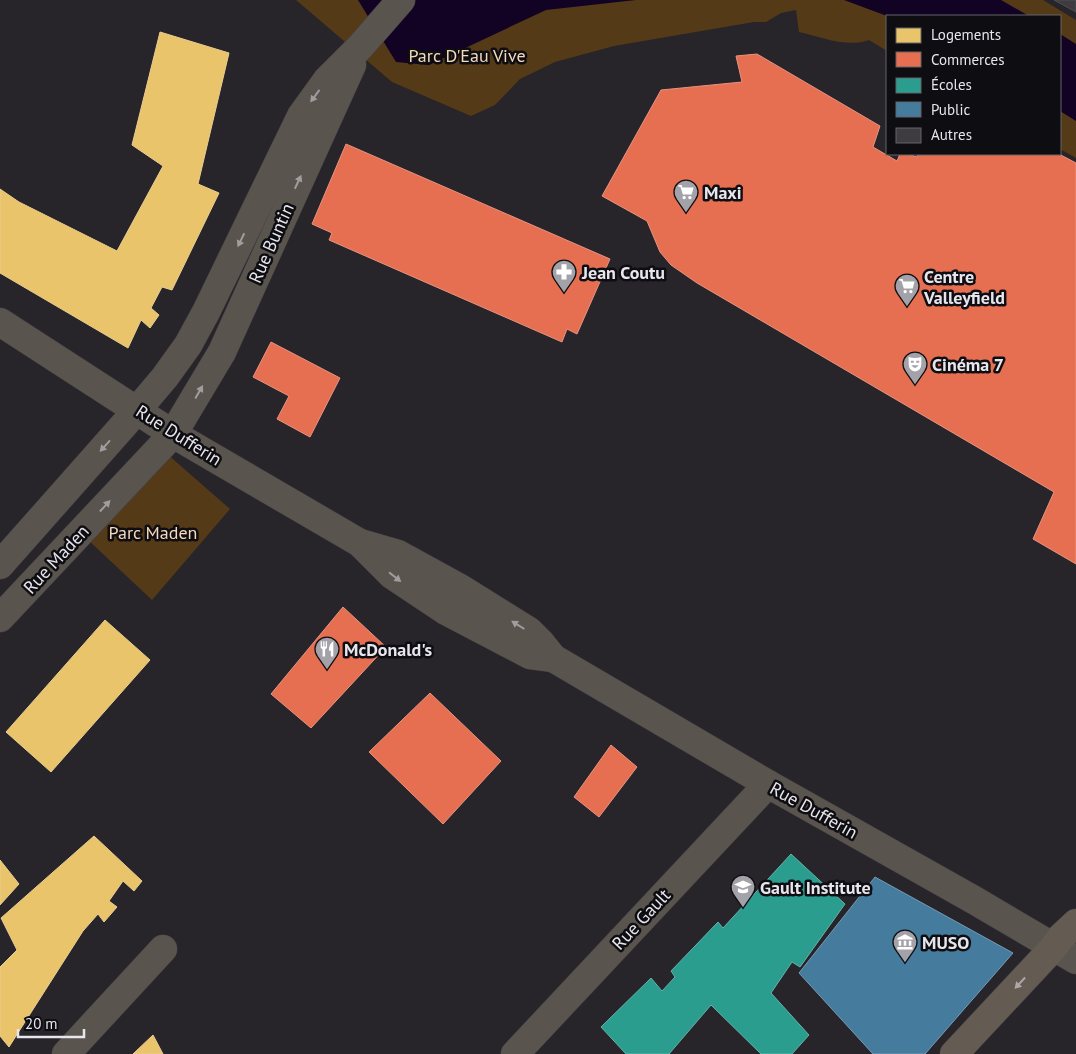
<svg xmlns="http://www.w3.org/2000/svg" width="1076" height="1054" viewBox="0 0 1076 1054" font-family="'PT Sans',sans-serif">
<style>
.green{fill:#553a18}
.water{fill:#120325}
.homes{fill:#e9c46a;stroke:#e9ce91}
.shops{fill:#e76f51;stroke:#e79380}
.schools{fill:#2a9d8f;stroke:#63b3ab}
.public{fill:#457b9d;stroke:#769bb5}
.building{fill:#3e3c40;stroke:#504e53}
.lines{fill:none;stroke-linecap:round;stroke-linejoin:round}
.minor-casing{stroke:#424044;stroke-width:29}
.major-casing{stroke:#424044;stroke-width:29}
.minor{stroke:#5a544e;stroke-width:28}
.major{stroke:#645b52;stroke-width:28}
.oneway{fill:#a19d9e}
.oneway2{fill:#ada7a7}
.labels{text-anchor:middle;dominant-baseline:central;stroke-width:5;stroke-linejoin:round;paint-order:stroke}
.park-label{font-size:18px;fill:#f6dabc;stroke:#0e0d11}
.poi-label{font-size:18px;font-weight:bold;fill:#e8e6ed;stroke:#0e0d11;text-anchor:start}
.street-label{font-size:18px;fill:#e8e6ed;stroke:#0e0d11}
</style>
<rect width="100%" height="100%" fill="#27242a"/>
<!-- green -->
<g class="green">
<path d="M296,0H1043L1076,20V158L1060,149V16H887V51L869,40C847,48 821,37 799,32L796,10L781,13L766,22H754L614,46L555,62L520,79L495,105L471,116L392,82Z"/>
<path d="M166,453L230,509L152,600L86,538Z"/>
</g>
<!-- water -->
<g class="water">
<path d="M358,0H636L546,10L429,65L396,62Z"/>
<path d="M844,0H1001L1029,16H887Z"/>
<path d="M1060,34L1076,44V121L1060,111Z"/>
</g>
<!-- homes -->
<g class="homes">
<path d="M160,32L229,53L198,184L219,193L172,290L162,287L151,308L159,315L150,328L141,320L128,348L0,273V189L19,202L117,251L163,166L132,145Z"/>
<path d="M105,620L150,660L51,772L6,732Z"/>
<path d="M94,836L142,881L134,891L123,881L109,901L117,907L104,922L98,914L83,931L9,1047L0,1036V967L17,950L1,918Z"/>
<path d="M0,860L19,884L0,905Z"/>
<path d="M153,1035L163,1054H133Z"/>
</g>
<!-- shops -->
<g class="shops">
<path d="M757,54L880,126L873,147L897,161L900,154H907L917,157L918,154H1059L1076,163V564L1033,539L1054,492L697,283L671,265L660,252L647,221L602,196L661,90L742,82L736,56Z"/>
<path d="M346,144L610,259L577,334L567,329L562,342L329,240L332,233L312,224Z"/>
<path d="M271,342L340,378L310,437L277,419L289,396L253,377Z"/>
<path d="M343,607L386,647L311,728L271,694Z"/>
<path d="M430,693L501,761L443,824L369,752Z"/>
<path d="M611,745L637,767L599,817L574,797Z"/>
</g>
<!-- schools -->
<path class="schools" d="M791,854L845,904L800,967L792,962L771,993L809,1035L792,1054H761L711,1005L669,1054H626L601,1027L651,978L662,991L675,977L671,971L718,922L723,928Z"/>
<!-- public -->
<path class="public" d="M875,877L1013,953L925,1054H873L799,973Z"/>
<!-- building -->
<path class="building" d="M1054,0H1076V12Z"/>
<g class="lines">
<defs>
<g id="minor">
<path d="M0,322L173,434L360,543L392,575L446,611L530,655L553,658"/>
<path d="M360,543L398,554L460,588L529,631L541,643L553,658L768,784L974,900L1076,960"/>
<path d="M0,565L138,409L165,377L188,345L206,312L301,116L327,80L360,47L401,0"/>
<path d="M0,618L173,434L222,352L352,65"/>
<path d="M66,1054L163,949"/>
<path d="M515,1054L768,784"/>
</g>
<path id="major" d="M954,1054L1054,947L1061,937L1076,923"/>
</defs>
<!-- minor casing -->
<use href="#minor" class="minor-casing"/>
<!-- major casing -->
<use href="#major" class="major-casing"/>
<!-- minor -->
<use href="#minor" class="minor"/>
<!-- major -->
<use href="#major" class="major"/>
</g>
<!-- one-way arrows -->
<defs><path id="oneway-solid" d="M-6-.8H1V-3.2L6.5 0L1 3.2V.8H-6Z" transform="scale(1.25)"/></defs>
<g class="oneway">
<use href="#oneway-solid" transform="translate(315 96) rotate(126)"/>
<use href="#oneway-solid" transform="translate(298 182) rotate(-65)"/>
<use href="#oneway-solid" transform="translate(241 240) rotate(116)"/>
<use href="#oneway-solid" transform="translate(199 392) rotate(-60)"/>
<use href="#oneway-solid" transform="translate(105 446) rotate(132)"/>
<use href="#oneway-solid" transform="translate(105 506) rotate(-47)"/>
<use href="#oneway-solid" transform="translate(395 577) rotate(38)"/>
<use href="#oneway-solid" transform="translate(518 625) rotate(-148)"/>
</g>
<use class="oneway2" href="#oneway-solid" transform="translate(1020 983) rotate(133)"/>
<!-- icons -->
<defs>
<symbol id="supermarket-pin" viewBox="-11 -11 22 30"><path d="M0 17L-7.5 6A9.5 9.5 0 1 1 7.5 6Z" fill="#a4a2a9" stroke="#0e0d11"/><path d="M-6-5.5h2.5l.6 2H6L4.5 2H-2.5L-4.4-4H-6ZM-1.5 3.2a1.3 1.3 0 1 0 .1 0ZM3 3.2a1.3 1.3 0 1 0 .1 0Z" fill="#fff"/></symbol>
<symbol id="pharmacy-pin" viewBox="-11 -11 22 30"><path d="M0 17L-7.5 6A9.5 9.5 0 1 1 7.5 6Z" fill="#a4a2a9" stroke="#0e0d11"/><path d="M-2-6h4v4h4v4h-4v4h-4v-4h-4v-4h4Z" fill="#fff"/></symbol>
<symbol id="theatre-pin" viewBox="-11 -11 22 30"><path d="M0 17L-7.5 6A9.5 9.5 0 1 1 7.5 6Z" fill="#a4a2a9" stroke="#0e0d11"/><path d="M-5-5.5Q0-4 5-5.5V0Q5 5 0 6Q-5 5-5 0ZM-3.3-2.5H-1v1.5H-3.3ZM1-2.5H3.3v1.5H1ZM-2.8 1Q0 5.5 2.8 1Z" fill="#fff"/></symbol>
<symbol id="restaurant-pin" viewBox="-11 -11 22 30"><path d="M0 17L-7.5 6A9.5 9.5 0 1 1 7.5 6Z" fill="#a4a2a9" stroke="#0e0d11"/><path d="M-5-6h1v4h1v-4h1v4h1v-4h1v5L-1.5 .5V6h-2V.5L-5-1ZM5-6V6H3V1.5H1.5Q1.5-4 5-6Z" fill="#fff"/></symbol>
<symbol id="school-pin" viewBox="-11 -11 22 30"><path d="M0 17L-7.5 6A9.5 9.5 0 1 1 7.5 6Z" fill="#a4a2a9" stroke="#0e0d11"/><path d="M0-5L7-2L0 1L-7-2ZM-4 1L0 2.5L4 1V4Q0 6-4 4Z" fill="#fff"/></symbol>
<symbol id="museum-pin" viewBox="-11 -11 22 30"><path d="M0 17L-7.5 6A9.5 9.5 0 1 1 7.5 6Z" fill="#a4a2a9" stroke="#0e0d11"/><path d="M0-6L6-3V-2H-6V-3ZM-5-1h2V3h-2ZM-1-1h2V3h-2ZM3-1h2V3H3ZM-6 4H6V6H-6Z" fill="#fff"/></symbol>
</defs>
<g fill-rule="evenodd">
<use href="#supermarket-pin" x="672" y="178" width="28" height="38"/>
<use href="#pharmacy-pin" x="550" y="258" width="28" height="38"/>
<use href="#supermarket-pin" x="893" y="272" width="28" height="38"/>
<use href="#theatre-pin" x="901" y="350" width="28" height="38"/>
<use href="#restaurant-pin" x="313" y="635" width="28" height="38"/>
<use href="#school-pin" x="729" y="873" width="28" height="38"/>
<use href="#museum-pin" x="891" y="928" width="28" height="38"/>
</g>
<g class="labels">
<!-- park labels -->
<g class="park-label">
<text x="467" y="55">Parc D'Eau Vive</text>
<text x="153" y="532">Parc Maden</text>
</g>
<!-- poi labels -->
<g class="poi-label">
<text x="704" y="192">Maxi</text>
<text x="582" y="272">Jean Coutu</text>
<text x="924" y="276">Centre<tspan x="924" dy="21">Valleyfield</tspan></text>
<text x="932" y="364">Cinéma 7</text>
<text x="344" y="649">McDonald's</text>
<text x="760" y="887">Gault Institute</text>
<text x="922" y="942">MUSO</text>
</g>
<!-- street labels -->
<g class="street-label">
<text transform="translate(271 243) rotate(-66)">Rue Buntin</text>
<text transform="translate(179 435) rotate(32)">Rue Dufferin</text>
<text transform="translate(56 559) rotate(-47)">Rue Maden</text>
<text transform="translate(814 810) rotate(29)">Rue Dufferin</text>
<text transform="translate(641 919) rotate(-47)">Rue Gault</text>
</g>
</g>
<!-- legend -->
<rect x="886" y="15" width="175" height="140" fill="#0e0d11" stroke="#656469"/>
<rect x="896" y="28" width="25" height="15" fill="#e9c46a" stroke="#656469"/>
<text x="931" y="40" font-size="15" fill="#e8e6ed">Logements</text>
<rect x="896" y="52" width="25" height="15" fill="#e76f51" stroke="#656469"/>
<text x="931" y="65" font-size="15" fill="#e8e6ed">Commerces</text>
<rect x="896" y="78" width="25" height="15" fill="#2a9d8f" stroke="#656469"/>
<text x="931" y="90" font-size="15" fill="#e8e6ed">Écoles</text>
<rect x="896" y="102" width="25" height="15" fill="#457b9d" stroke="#656469"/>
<text x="931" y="115" font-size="15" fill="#e8e6ed">Public</text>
<rect x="896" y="128" width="25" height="15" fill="#3e3c40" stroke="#656469"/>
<text x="931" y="140" font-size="15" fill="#e8e6ed">Autres</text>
<!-- scale -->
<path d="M18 1029v8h66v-8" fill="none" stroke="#e8e6ed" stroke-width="2.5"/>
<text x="25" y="1029" font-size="15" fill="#e8e6ed" stroke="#0e0d11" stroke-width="4" paint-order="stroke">20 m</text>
</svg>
